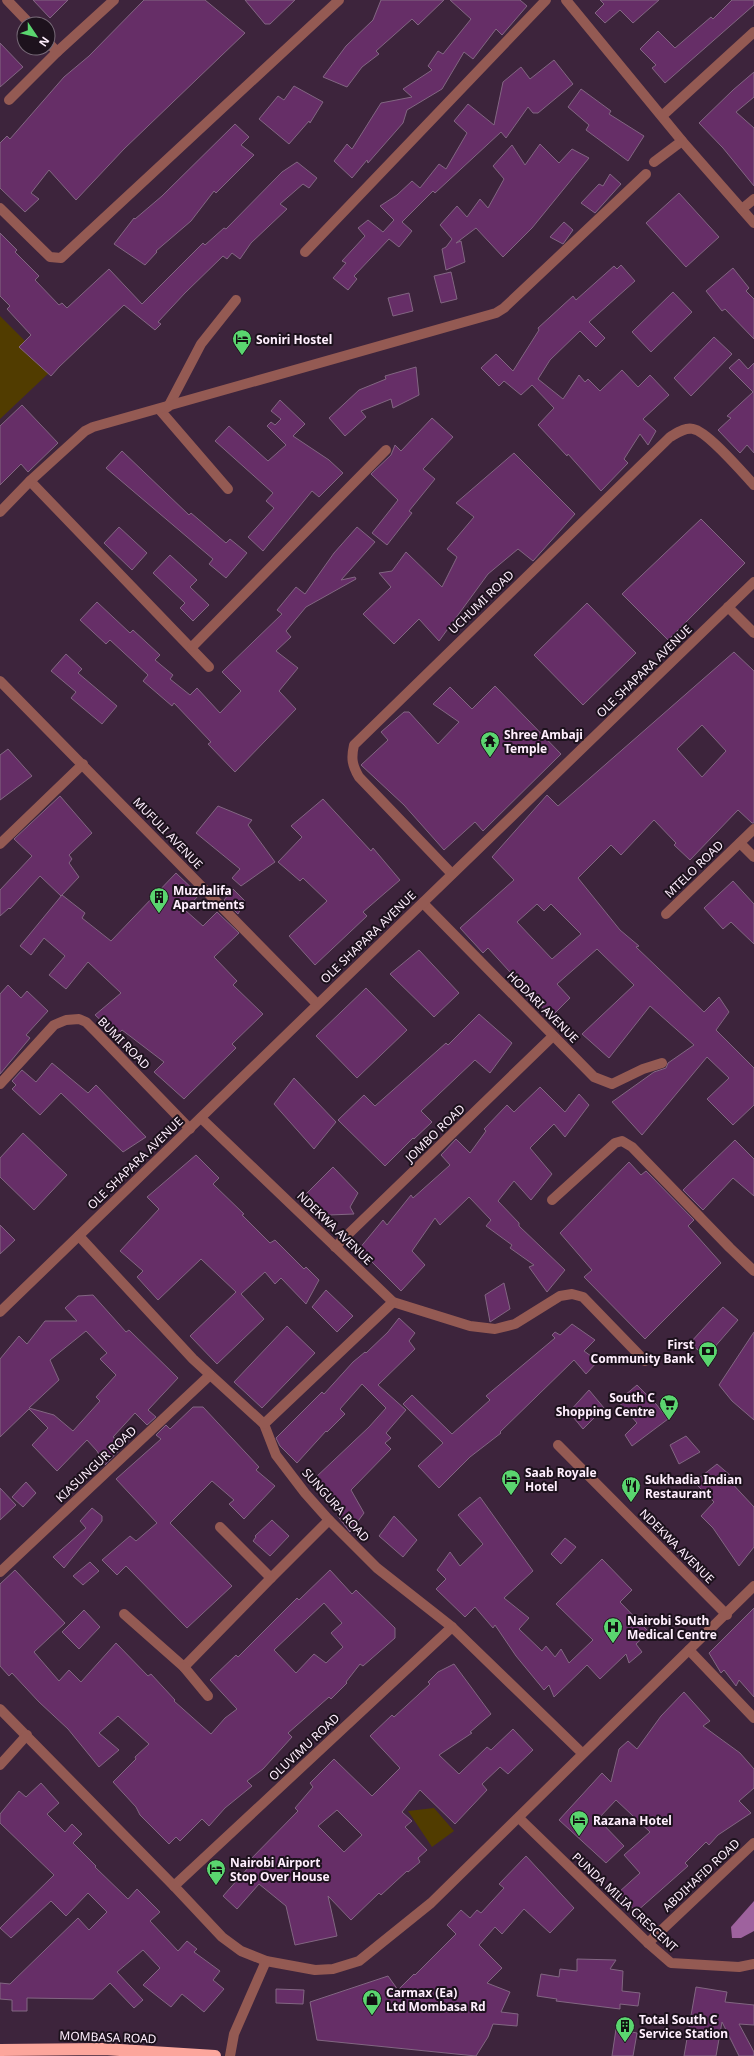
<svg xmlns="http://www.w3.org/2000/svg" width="754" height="2056" viewBox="0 0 754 2056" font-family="'Noto Sans',sans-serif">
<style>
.green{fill:#513c00}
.water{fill:#9e629e}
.building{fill:#662e67;stroke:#826682;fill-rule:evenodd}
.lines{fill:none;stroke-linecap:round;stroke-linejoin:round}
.street{stroke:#945a53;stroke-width:10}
.highway{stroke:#fca69c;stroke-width:12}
.labels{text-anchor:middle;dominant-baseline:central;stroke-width:4;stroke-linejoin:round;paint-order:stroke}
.poi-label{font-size:12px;font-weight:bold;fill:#ffeffe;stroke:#1d121d;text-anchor:start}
.street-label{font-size:12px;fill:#ffeffe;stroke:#1d121d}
</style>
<rect width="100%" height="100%" fill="#3d243c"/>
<!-- green -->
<g class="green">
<path d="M0,316L53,369L0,419Z"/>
<path d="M434,1808L454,1831L432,1847L408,1811Z"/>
</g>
<!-- water -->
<path class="water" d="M754,1901V1931L741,1938H732L731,1927Z"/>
<!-- building -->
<g class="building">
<path d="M33,0H68L50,18Z"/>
<path d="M144,0H205L245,33L124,149L76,200L49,170L31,193L39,199L25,212L0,188V143L7,136L10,139L64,77L89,56Z"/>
<path d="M245,0H295L270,24H265Z"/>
<path d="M381,0H444L418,25L412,19L376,51L379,54L362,67L347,87L323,77L346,46L373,20Z"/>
<path d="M450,0H520L527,6L502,35L496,29L473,59L464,52L442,89L407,110L403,123L368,163L367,160L352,178L334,161L347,144L352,149L381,103L412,97L403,89L432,70L428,66L438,51L443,54L471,19Z"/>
<path d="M600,0H659L633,23L620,10L605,23L595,13L604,4Z"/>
<path d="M732,0H754V5L665,83L652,68L656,65L640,49L658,31L675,48L711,17L713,19Z"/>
<path d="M0,43L23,67L0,87Z"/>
<path d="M554,60L573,84L538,113H533L528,107L506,138L501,132L435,193L433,191L402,222L412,231L399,247L389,239L354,276L357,279L348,290L333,278L346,263L342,261L365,236L358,228L368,220L383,232L394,220L380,206L397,195L412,181L420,188L439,164L446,169L467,133L454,121L468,104L494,125L503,82L521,67L530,79Z"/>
<path d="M754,72V97L736,112L754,128V186L723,148L699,123L733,90Z"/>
<path d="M294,86L323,102L310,123L309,121L289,144L259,119L278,96L284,100Z"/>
<path d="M581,89L611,111L609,114L644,136L628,161L586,130L589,125L568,107Z"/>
<path d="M235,124L249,137L241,145L254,155L216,193L214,191L191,221L156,251L157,252L145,265L114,244L134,218L135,219L162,196Z"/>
<path d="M540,144L559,163L572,149L589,158L532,228L503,257L476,228L456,243L461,241L465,262L446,270L442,249L446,247L452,239L440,225L457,206L467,217L480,199L488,208L504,179L493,166L512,145L525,165Z"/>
<path d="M297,162L317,178L309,188L303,184L280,204L287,209L251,243L240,259L232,253L227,259L223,256L185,293L158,322L161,324L155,330L124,305L59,367L51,376L19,347L31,335L7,309L10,306L0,296V233L17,250L15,252L39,276L35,280L59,305L62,303L67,308L109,269L142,304L203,243L205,245L224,228L226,229L282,172Z"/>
<path d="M610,174L621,184L595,213L581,203L599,184L603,186Z"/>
<path d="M679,193L719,237L686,267L646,223Z"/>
<path d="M564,222L573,230L563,244L550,237Z"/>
<path d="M621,265L635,281L589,322L605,338L596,347L580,331L550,360L538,379L563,399L579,375L585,382L588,379L600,391L622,370L638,387L650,375L669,395L643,419L656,431L648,445L640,434L624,459L628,463L601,491L568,454L567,456L538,425L554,408L532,385L521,395L504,381L499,386L481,368L496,354L513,371L539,330L538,328L573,296L576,300L614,266L617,269Z"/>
<path d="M733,268L749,288L746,291L754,299V339L725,309L722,311L706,291Z"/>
<path d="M451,272L457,299L441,303L434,276Z"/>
<path d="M673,292L692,312L651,352L632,332Z"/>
<path d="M409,293L413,311L393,316L388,298Z"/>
<path d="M714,337L732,354L691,396L674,378Z"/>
<path d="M739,359L748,369L754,363V453L747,445L740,453L718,430L731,418L727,416L753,392L729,368Z"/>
<path d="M416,367L419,395L393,408L391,399L361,411L366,417L345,436L329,418L359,390L386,379L385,376Z"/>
<path d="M280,400L305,424L293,436L329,460L343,473L319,497L312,491L263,551L248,537L274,508L266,501L273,493L215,441L229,426L268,461L286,445L267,426L271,422L275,425L281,419L271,411Z"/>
<path d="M22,405L58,443L28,472L21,464L0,485V426Z"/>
<path d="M432,418L453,437L423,469L435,479L409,511L412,513L387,545L372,533L398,500L371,474L391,455L395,445L401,451Z"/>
<path d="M122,451L189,515L191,513L226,543L230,539L247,553L226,578L209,564L213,559L106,468Z"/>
<path d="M514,453L575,514L533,561L518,549L488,574L439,641L419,619L394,644L363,614L391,587L379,573L392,571L406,552L442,587L457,557L447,549L474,517L456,503Z"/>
<path d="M701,519L745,563L668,640L622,594Z"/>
<path d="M119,527L147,553L132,570L104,543Z"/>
<path d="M357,527L375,542L341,580L355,577L356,579L306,607L286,631L291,637L276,651L298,668L279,691L296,709L235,772L208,744L211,742L174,703L172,706L143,681L148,675L110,640L106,644L80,620L97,602L130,633L133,630L160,655L155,660L173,675L170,679L190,695L197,688L220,713L241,691L222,672L282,614L277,610L296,587L305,594L334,553Z"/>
<path d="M170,555L197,580L190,587L209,605L193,621L180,608L185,603L153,573Z"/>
<path d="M587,603L636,653L583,705L534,655Z"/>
<path d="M734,652L754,671V823H752L738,810L690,860L674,845L676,843L654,820L621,855L611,845L578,878L620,930L639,946L636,947L704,1012L719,997L729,1012L716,1030L754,1068V1105L733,1125L707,1099L729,1078L707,1057L642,1135L612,1102L654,1072L666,1068L668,1063L694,1045L650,1006L609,1058L582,1034L634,985L597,949L557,984L570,998L551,1017L488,948L483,953L460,928L514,880L492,857L547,795L558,806ZM702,725L726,751L702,777L677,749ZM537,904L544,911L551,904L581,934L552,959L517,922Z"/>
<path d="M66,654L82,669L78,673L117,706L102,724L71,698L76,692L51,671Z"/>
<path d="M495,686L561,754L483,831L475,822L444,850L404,805L361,765L388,740L381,732L404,712H409L438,744L459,722L433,704L450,687L472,709Z"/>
<path d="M8,749L32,776L0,800V755Z"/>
<path d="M60,796L92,833L69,855L72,859L69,863L79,877L61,896L40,876L10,909L9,908L0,916V890L32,856L14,839Z"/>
<path d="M323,799L371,851L373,848L400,880L363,912L367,916L315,965L289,936L327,901L303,878L300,881L278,862L302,837L291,826Z"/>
<path d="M218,806L252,820L248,825L275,862L241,886L232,878L240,869L196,833Z"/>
<path d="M176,873L199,895L185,910L203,926L217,912L239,933L214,957L237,981L233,985L263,1014L232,1044L236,1048L184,1099L154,1072L164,1062L122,1030L117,1035L95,1015L121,993L88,962L66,989L49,975L65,956L44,938L31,955L20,946L62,895L85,913L82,918L111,941Z"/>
<path d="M733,881L754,904V944L731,922L723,929L704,908Z"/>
<path d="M233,889L245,901L238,914L224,900Z"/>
<path d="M419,950L459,993L434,1017L390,974Z"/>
<path d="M8,985L21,998L27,991L48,1011L26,1035L30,1038L0,1074V994Z"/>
<path d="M366,988L407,1030L357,1078L316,1036Z"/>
<path d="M479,1014L512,1043L490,1073L475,1060L421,1111L432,1122L414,1139L413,1138L385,1166L338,1120L364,1095L375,1106L446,1043L448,1045Z"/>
<path d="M52,1063L88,1093L96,1085L146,1137L123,1152L61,1093L40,1115L12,1089L16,1085L12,1081L22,1070L36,1082Z"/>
<path d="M294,1078L336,1122L314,1149L274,1104Z"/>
<path d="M540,1087L565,1112L579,1094L589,1105L565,1137L554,1124L530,1148L552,1174L531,1200L514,1181L498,1201L519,1223V1226L565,1270L547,1292L529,1267L534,1265L510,1248L512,1245L486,1226L491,1220L469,1197L440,1225L435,1218L412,1251L425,1265L401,1291L359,1249L383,1220L387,1225L411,1195L413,1198L450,1165L441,1155L456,1139L470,1153L486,1131L484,1129L507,1105L514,1112Z"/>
<path d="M23,1133L67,1175L34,1210L0,1177V1158Z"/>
<path d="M735,1140L754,1159V1196L733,1178L703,1210L683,1190Z"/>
<path d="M196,1155L219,1178L213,1184L244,1214L242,1215L270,1243L275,1240L304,1269L306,1267L319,1280L306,1304L281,1278L275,1284L265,1272L241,1294L264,1319L217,1364L190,1336L236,1292L201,1259L158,1300L137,1277L143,1271L120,1251L159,1209L147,1197Z"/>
<path d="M629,1162L641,1175L646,1171L694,1220L688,1226L721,1263L645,1339L584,1277L592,1270L560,1233Z"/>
<path d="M333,1167L358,1193L350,1207L354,1214L329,1215L306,1194Z"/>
<path d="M0,1225L15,1240L0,1254Z"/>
<path d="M504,1283L510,1309L490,1322L485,1295Z"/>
<path d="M326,1290L353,1316L337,1332L312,1307Z"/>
<path d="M93,1295L126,1332L129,1330L178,1378L148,1410L156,1417L147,1425L135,1413L113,1437L124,1445L105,1465L97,1451L87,1440L57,1471L32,1445L48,1428L29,1409L0,1437V1359L19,1336L27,1344L45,1321H77L65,1308L78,1296ZM86,1331L107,1353L100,1359L116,1375L96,1397L100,1401L73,1431L54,1415L29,1408L59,1380L50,1360Z"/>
<path d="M723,1307L738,1320L706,1357L690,1343Z"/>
<path d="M399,1318L415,1333L409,1341L415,1349L378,1385L406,1410L386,1433L391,1438L385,1443L391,1449L351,1490L364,1513L350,1532L337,1515L343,1508L315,1478L369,1427L386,1408L362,1384L340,1409L345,1414L327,1432L326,1431L297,1463L280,1446L276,1438L322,1392L324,1394L353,1362L365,1352L366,1353L388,1332Z"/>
<path d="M572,1324L595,1340L584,1351L598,1361L586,1374L574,1360L500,1432L501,1433L470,1457L439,1488L418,1466L443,1443L403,1404L412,1395L452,1434L490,1400L486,1396L555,1338L552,1335L555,1332L560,1335Z"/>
<path d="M287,1326L315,1353L262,1408L234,1382Z"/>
<path d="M754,1332V1420L732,1401L719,1385Z"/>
<path d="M637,1385L656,1404L668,1419L632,1446L625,1435L637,1423L618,1401Z"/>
<path d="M589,1390L604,1408L583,1429L569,1412Z"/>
<path d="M193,1407H203L259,1467L256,1470L275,1486L244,1519L229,1504L234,1500L212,1481L170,1523L232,1586L187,1628L126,1566L117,1575L102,1560L130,1536L136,1541L157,1523L116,1479L161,1439L156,1435L166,1425L170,1429Z"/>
<path d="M686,1436L700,1452L679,1464L670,1445Z"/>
<path d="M717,1464L731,1476L728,1479L754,1507V1547L739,1566L713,1528L701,1516L714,1502L694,1482Z"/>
<path d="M26,1482L36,1493L23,1507L12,1497Z"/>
<path d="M0,1488L16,1505L0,1520Z"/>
<path d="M480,1497L533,1571L504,1598L529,1618L519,1629L542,1651L546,1646L555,1657L561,1649L569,1663L593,1640L556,1604L602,1559L632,1590L620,1602L649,1632L636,1644L642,1652L629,1663L626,1654L600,1679L587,1665L554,1697L549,1685L544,1690L516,1656L495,1625L493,1628L475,1607L465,1617L436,1589L446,1579L437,1570L450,1552L460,1566L483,1544L458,1515Z"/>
<path d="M92,1508L102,1516V1521L64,1568L53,1557L86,1528L80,1521Z"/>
<path d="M394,1516L417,1540L403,1557L379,1536Z"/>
<path d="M272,1520L289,1536L270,1556L253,1541L256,1537L255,1536Z"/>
<path d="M565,1538L576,1547L561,1564L551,1554Z"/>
<path d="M90,1562L99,1571L83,1585L73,1576Z"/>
<path d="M15,1570L65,1623L34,1652L59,1681L69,1670L81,1682L116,1643L148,1676L151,1674L175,1700L174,1701L211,1734L225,1718L237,1709L210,1680L236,1655L238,1657L297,1598L299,1600L330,1570L352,1594L356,1590L395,1628V1638L363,1666L360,1664L346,1682L347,1683L331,1699L329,1697L288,1733L292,1737L263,1769L247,1781L252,1786L225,1808L209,1826L202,1819L180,1841L176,1837L169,1844L140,1815L136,1807L113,1782L136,1759L135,1757L149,1744L118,1716L99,1733L119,1750L99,1767L68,1729L39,1702L12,1673L9,1676L0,1666V1584ZM324,1603L342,1623L331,1633L343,1647L326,1663L314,1654L296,1673L274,1650Z"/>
<path d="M754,1608V1697L739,1680L736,1686L724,1670L721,1673L709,1653Z"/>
<path d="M84,1610L100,1627L79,1649L62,1632Z"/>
<path d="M454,1664L491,1714L470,1732L472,1733L439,1755L459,1774L487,1747L491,1750L513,1729L533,1750L508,1774L500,1767L482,1784L487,1790L455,1824L420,1790L402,1812L412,1821L405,1827L427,1850L418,1858L420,1862L408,1872L407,1871L381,1895L379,1893L351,1920L328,1896L337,1936L295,1945L286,1906L259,1884L237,1909L223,1896L248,1868L245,1865L298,1811L295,1808L313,1787L310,1783L334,1759L372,1796L400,1768L370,1736L392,1715L394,1717L430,1684L428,1682L438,1672ZM337,1810L362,1835L344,1852L318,1826Z"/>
<path d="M684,1692L710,1721L703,1726L740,1753L754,1769V1788L739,1801L751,1813L718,1835L709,1845L706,1842L685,1863L688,1866L636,1912L619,1892L640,1873L624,1855L650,1832L616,1800L598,1819L624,1846L606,1863L559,1820L602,1773L611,1782L619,1749L628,1741L637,1749L661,1716Z"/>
<path d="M41,1783L59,1803L47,1814L65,1832L72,1824L82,1834L73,1843L96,1866L95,1867L128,1899L137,1889L160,1912L150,1921L178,1951L187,1941L197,1949L194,1952L220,1971L213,1980L224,1989L204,2012L182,1994L171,2007L143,1985L160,1968L143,1950L117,1972L143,2000L134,2008L110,1983L93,1999L27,1998V2011H12V2000L0,1999V1983L10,1984L78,1918L89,1930L107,1912L88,1893L66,1916L51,1901L11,1938L0,1928L54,1875L0,1823V1814L19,1791L26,1797Z"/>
<path d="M526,1856L574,1908L550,1933L524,1909L502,1934L495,1927L479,1945L502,1968L487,1983L510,1992L501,2012L518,2014L517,2026L493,2024L488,2037L476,2056L317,2040L310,2002L388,1976L398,1990L414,1974L415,1975L456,1934L447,1925L461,1910L470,1918L477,1910L481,1913L504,1888L499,1884Z"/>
<path d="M577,1959L616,1960L610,1969L623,1971L622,1991L640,1993L638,2006L620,2004V2009L556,2001L557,1999L537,1996L541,1974L559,1977L560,1969L577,1971Z"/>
<path d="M696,1987L727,1992L725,2002L754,2005V2025L739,2024L754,2052V2056H739L722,2022L716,2056H684Z"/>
<path d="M276,1989L304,1990L303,2004L276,2003Z"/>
<path d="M616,2029L637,2033L633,2056H612Z"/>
</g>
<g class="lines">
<!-- street -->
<g class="street">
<path d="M7,0L30,24"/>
<path d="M566,0L682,141L754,223"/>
<path d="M48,42L57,52"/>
<path d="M9,100L57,52L114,0"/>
<path d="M662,116L754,32"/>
<path d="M654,162L682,141"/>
<path d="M0,208L50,257L61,258L339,0"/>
<path d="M742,209L754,199"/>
<path d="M305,252L546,0"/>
<path d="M168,407L201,344L236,300"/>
<path d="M159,409L228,489"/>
<path d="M30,481L209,667"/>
<path d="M0,512L30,481L85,431L93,427L496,313L504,308L646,174"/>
<path d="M728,607L754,633"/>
<path d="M192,647L386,450"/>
<path d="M0,681L317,1004"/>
<path d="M740,843L754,857"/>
<path d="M0,844L83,764"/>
<path d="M452,874L359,777C352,765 351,758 354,745L670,437C677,433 685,427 693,429C707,431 743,473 754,485"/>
<path d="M423,903L594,1077L612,1084L643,1069L662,1063"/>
<path d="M666,914L754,829"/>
<path d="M0,1084L54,1025L66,1020L79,1019L86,1022L95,1031L190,1129"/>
<path d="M201,1118L393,1302L470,1326L495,1329L515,1324L560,1296L572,1294L583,1297L645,1361"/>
<path d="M552,1200L615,1143L622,1141L632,1147L730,1248L754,1271"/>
<path d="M79,1236L193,1359L264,1424L276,1455L305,1493L329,1520L377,1568L452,1627L582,1753"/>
<path d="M335,1247L553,1036"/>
<path d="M0,1312L754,582"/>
<path d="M264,1424L393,1302"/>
<path d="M558,1445L727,1615"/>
<path d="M220,1527L271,1578L329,1520"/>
<path d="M0,1572L210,1375"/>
<path d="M124,1614L184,1667L271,1578"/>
<path d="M689,1650L754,1718"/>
<path d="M184,1667L208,1696"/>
<path d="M0,1709L174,1886L222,1937L241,1951L266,1961L315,1970L333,1969L359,1961L431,1903L754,1586"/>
<path d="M0,1765L27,1735"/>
<path d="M519,1818L648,1943L671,1963L739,1967L754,1964"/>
<path d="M174,1886L452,1627"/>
<path d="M648,1943L754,1843"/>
<path d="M230,2056L234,2034L266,1961"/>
</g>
<!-- highway -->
<path class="highway" d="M0,2050L104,2049L215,2056"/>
</g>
<!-- icons -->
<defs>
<symbol id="hotel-pin" viewBox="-11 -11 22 30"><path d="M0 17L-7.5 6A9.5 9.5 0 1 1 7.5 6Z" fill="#5ad56f" stroke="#1d121d"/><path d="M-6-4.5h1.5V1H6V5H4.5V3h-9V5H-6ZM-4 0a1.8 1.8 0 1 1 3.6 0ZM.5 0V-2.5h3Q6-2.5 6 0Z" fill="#111"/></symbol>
<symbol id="temple-pin" viewBox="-11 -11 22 30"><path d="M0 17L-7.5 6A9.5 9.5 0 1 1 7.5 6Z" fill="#5ad56f" stroke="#1d121d"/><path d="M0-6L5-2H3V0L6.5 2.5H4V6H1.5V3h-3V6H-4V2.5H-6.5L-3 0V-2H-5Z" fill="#111"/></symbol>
<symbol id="building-pin" viewBox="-11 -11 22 30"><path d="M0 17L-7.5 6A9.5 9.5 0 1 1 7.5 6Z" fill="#5ad56f" stroke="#1d121d"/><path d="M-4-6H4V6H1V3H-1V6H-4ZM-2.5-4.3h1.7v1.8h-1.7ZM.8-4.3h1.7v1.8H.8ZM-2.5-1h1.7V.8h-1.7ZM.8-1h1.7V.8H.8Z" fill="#111"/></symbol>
<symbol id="bank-pin" viewBox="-11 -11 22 30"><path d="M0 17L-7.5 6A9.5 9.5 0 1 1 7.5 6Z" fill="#5ad56f" stroke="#1d121d"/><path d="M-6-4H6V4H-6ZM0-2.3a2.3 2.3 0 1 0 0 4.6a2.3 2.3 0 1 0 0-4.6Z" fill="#111"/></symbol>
<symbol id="supermarket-pin" viewBox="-11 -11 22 30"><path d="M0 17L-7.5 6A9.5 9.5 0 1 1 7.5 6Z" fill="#5ad56f" stroke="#1d121d"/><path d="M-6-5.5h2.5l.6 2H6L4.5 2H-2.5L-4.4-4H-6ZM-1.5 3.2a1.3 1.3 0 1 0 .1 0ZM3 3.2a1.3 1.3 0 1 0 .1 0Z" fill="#111"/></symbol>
<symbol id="restaurant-pin" viewBox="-11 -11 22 30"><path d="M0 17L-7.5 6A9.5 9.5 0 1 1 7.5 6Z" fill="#5ad56f" stroke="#1d121d"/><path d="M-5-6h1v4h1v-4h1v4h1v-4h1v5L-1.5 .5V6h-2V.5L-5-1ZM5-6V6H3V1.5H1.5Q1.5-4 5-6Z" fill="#111"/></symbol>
<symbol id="hospital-pin" viewBox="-11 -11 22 30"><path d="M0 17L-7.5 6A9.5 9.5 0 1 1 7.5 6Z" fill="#5ad56f" stroke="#1d121d"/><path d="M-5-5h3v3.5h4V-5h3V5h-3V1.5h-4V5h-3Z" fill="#111"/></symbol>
<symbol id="shop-pin" viewBox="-11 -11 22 30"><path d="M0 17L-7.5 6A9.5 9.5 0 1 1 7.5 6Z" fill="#5ad56f" stroke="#1d121d"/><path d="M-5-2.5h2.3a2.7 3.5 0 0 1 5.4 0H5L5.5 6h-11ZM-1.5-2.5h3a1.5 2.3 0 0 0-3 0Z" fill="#111"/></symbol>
</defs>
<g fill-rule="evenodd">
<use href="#hotel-pin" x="231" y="328" width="22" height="30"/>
<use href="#temple-pin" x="479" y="730" width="22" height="30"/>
<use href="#building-pin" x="148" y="886" width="22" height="30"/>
<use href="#bank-pin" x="697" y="1340" width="22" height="30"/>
<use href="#supermarket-pin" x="658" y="1393" width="22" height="30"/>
<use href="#hotel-pin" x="500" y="1468" width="22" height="30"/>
<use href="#restaurant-pin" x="620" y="1475" width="22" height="30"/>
<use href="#hospital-pin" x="602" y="1616" width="22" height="30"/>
<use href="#hotel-pin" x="568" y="1809" width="22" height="30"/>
<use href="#hotel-pin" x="205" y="1858" width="22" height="30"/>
<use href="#shop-pin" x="361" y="1988" width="22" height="30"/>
<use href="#building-pin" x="614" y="2015" width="22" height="30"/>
</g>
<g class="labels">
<!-- poi labels -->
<g class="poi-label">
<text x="256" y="339">Soniri Hostel</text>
<text x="504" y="734">Shree Ambaji<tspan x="504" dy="14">Temple</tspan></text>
<text x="173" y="890">Muzdalifa<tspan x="173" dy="14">Apartments</tspan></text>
<text x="694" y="1344" text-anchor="end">First<tspan x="694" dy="14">Community Bank</tspan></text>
<text x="655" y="1397" text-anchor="end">South C<tspan x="655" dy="14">Shopping Centre</tspan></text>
<text x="525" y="1472">Saab Royale<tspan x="525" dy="14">Hotel</tspan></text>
<text x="645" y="1479">Sukhadia Indian<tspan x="645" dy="14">Restaurant</tspan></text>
<text x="627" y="1620">Nairobi South<tspan x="627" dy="14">Medical Centre</tspan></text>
<text x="593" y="1820">Razana Hotel</text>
<text x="230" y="1862">Nairobi Airport<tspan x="230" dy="14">Stop Over House</tspan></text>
<text x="386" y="1992">Carmax (Ea)<tspan x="386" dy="14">Ltd Mombasa Rd</tspan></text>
<text x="639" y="2019">Total South C<tspan x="639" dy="14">Service Station</tspan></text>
</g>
<!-- street labels -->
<g class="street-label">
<text transform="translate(481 602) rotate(-44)">UCHUMI ROAD</text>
<text transform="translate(644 671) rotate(-44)">OLE SHAPARA AVENUE</text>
<text transform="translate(168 833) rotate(46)">MUFULI AVENUE</text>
<text transform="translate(694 869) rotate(-44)">MTELO ROAD</text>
<text transform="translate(368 937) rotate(-44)">OLE SHAPARA AVENUE</text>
<text transform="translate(543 1007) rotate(45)">HODARI AVENUE</text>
<text transform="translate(124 1043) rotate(45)">BUMI ROAD</text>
<text transform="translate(435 1133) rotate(-44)">JOMBO ROAD</text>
<text transform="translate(135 1163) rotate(-44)">OLE SHAPARA AVENUE</text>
<text transform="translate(335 1228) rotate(44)">NDEKWA AVENUE</text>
<text transform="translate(96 1464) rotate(-43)">KIASUNGUR ROAD</text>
<text transform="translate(336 1505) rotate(48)">SUNGURA ROAD</text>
<text transform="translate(677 1546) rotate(45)">NDEKWA AVENUE</text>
<text transform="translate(304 1747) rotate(-43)">OLUVIMU ROAD</text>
<text transform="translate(701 1875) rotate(-43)">ABDIHAFID ROAD</text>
<text transform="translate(625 1902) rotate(43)">PUNDA MILIA CRESCENT</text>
<text transform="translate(108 2037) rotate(2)">MOMBASA ROAD</text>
</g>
</g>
<!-- north arrow -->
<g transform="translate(36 36) rotate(125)"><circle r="19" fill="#1d121d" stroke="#776a77"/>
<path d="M0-3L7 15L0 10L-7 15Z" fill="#5ad56f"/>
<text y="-6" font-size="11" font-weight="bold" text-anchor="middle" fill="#ffeffe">N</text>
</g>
</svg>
